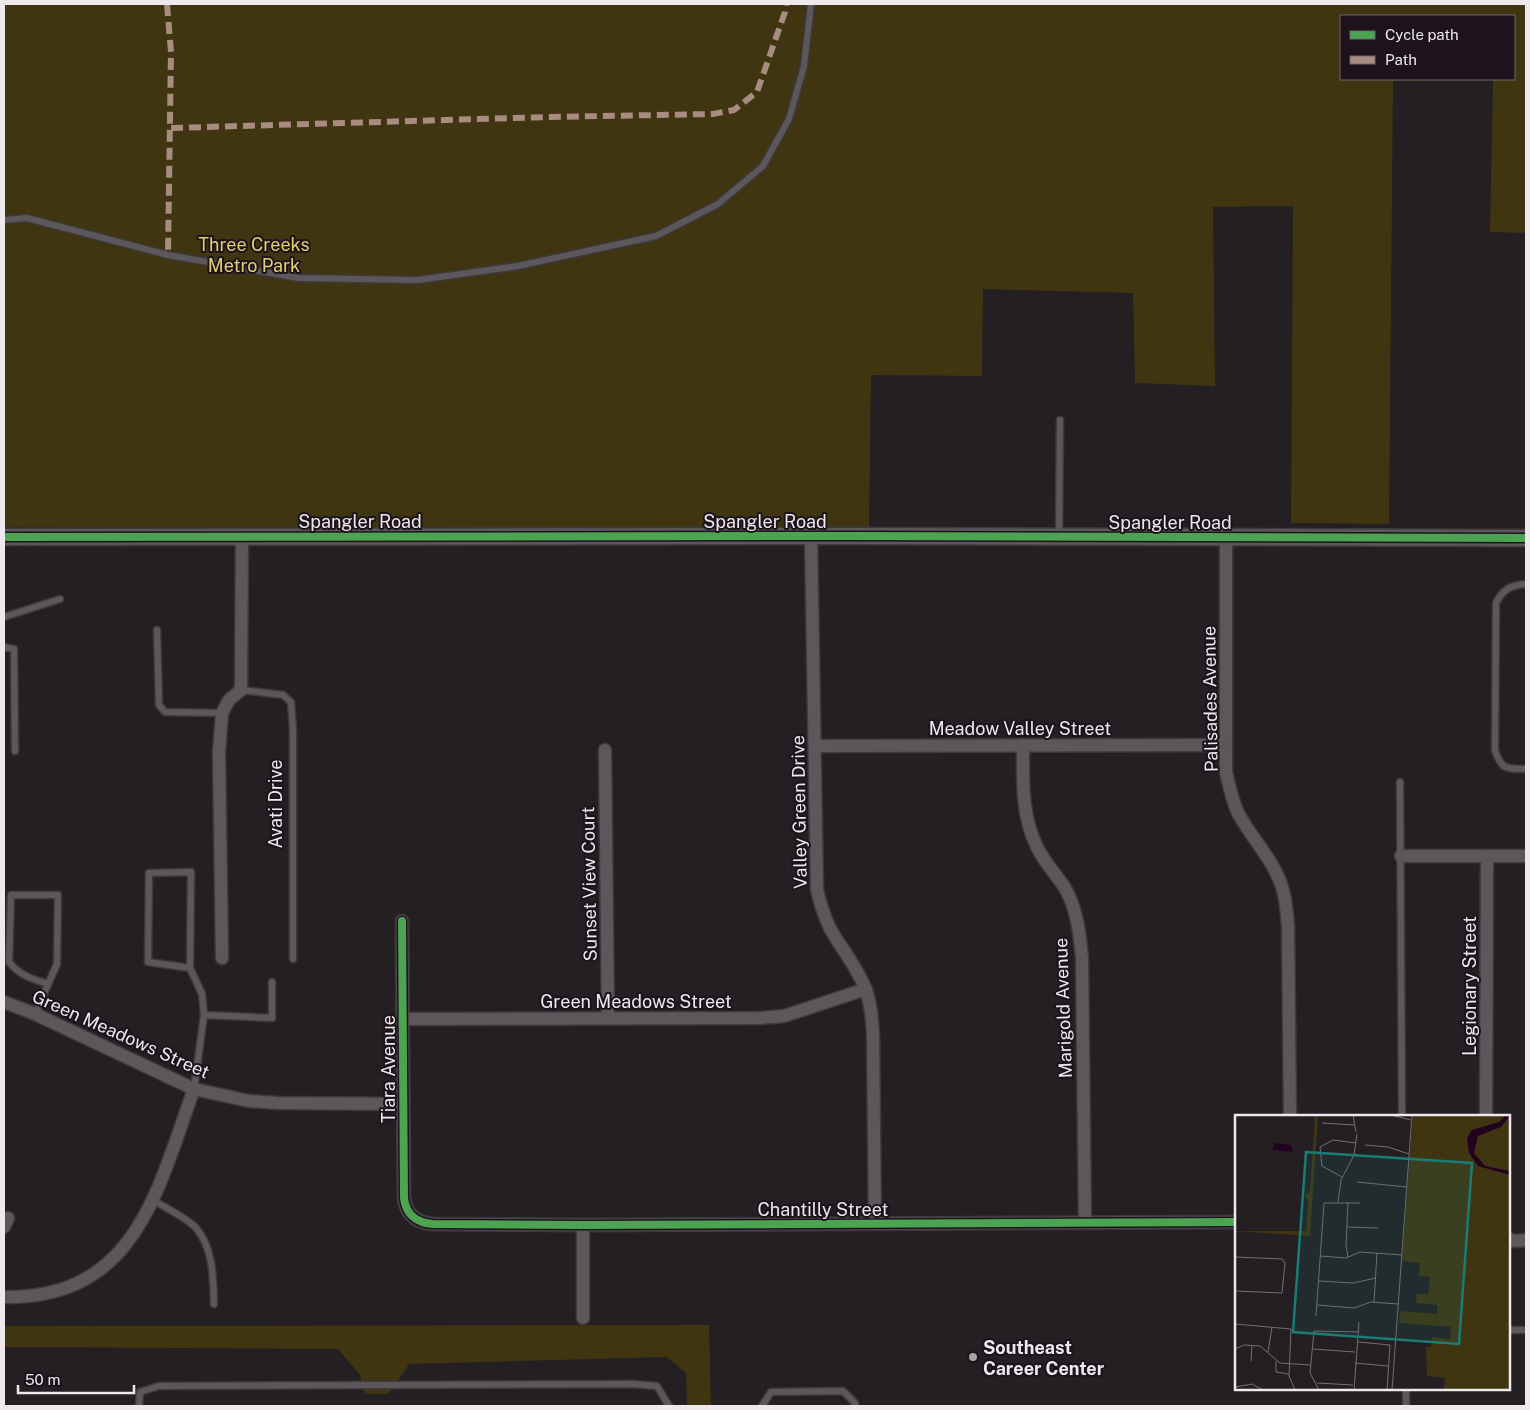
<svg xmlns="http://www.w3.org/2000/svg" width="1530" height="1410" viewBox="0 0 1530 1410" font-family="'Public Sans',sans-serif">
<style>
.green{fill:#3f3511;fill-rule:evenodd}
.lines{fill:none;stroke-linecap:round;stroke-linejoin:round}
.service-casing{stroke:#3e393d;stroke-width:9}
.minor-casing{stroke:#3e393d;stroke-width:15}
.tertiary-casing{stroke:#3e393d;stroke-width:19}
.service{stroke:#5b575a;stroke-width:6}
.minor{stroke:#5b575a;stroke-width:12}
.tertiary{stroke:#5b575a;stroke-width:16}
.quiet{stroke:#a88b81;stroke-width:6;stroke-dasharray:12 6;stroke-linecap:butt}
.cycleway-casing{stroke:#1c131b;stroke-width:11}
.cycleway{stroke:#4ca352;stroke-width:8}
.poi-dot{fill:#a8a2a6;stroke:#1c131b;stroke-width:2}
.labels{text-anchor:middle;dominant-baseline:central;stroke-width:4;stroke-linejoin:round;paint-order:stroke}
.park-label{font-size:18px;fill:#e3ce73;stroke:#1c131b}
.street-label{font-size:18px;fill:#efe8ed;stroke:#1c131b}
.poi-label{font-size:18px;font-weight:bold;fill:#efe8ed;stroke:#1c131b;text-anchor:start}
.inset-road{fill:none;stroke:#756f74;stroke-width:1}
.view{fill:#1a7c74;fill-opacity:0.15;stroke:#1a7c74;stroke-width:2.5}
.inset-edge{fill:none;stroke:#efe8ed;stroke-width:2.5}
</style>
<rect width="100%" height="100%" fill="#241f23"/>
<!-- green -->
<g class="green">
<path d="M4,4H1526V233L1490,232L1493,80L1393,81L1389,524L1291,523L1293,206L1213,207L1215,386L1135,383L1133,293L983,289L982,376L871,375L869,528L4,527ZM1341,16H1514V79H1341Z"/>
<path d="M709,1325L711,1406H687L686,1373L667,1357L409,1364L393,1388L387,1394H365L360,1375L338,1349L4,1347V1326Z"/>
</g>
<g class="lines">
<defs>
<g id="service">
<path d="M4,220L27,218L168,255L299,278L418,280L518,266L656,236L718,204L763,166L789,119L804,66L811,4"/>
<path d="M1059,535L1060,420"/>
<path d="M1526,584C1511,585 1503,589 1496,603L1495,750C1501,770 1507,769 1526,769"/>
<path d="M4,617L60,599"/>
<path d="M157,630L159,705L165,712L222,713"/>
<path d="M4,647L14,649L15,751"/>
<path d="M241,690L283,695L291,702L293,730V959"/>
<path d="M1400,782L1402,1116"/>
<path d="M190,968L148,962L149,873L191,872L190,968L202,994L204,1015L194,1089"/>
<path d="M35,1014L57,964L58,895H11L9,962C19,975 32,979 48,984"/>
<path d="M204,1015L272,1018V982"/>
<path d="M153,1200C164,1207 189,1219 196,1228C214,1249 213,1279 214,1304"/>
<path d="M1509,1330H1526"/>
<path d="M139,1406L140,1392L159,1386L633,1384L657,1386L669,1406"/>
<path d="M762,1406L771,1392L843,1391L855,1403V1406"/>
<path d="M1406,1406V1389"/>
</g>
<g id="minor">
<path d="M811,537L817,890C821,907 826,923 835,937C846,954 858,970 865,988C871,1003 872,1019 873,1034L875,1223"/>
<path d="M1226,537V772C1229,786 1232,800 1238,813C1252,839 1273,859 1282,887C1286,899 1287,913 1288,926L1290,1116"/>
<path d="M1023,745C1023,779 1021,815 1037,847C1044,862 1056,874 1065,888C1077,909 1080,935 1082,958L1085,1223"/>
<path d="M815,746L1226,745"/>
<path d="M605,750L608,1018"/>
<path d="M1401,856H1526"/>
<path d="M402,921L404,1198C406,1215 417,1223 433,1224L583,1225L1236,1222"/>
<path d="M222,958L219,752L222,713L229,700L241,690L242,537"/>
<path d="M4,1002L35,1014L194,1089L249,1101L278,1103L403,1104"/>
<path d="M403,1019L760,1018L784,1016L866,989"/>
<path d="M1486,1116L1487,856"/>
<path d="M4,1227L8,1218"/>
<path d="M1509,1239L1514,1241L1526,1240"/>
<path d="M4,1297C136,1299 157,1191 194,1089"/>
<path d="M583,1318V1225"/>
</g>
<path id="tertiary" d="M4,537L853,536L1526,538"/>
</defs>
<!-- service casing -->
<use href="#service" class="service-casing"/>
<!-- minor casing -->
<use href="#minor" class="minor-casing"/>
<!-- tertiary casing -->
<use href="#tertiary" class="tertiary-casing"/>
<!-- service -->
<use href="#service" class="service"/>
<!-- minor -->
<use href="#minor" class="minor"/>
<!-- tertiary -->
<use href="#tertiary" class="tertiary"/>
<!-- quiet -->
<g class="quiet">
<path d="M167,4L171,52L168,255"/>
<path d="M171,128L549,117L713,114L734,110L757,92L785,12L786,4"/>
</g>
<defs>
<g id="cycleway">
<path d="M4,537L853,536L1526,538"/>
<path d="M402,921L404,1198C406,1215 417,1223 433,1224L583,1225L1236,1222"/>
</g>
</defs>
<!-- cycleway casing -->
<use href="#cycleway" class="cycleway-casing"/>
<!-- cycleway -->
<use href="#cycleway" class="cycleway"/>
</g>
<!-- markers -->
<circle class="poi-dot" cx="973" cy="1357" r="5"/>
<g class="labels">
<!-- park labels -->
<g class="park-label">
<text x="254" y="244">Three Creeks<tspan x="254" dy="21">Metro Park</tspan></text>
</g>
<!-- street labels -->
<g class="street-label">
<text x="360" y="521">Spangler Road</text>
<text x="765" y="521">Spangler Road</text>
<text x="1170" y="522">Spangler Road</text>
<text transform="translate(1210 699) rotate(-91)">Palisades Avenue</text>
<text x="1020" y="728">Meadow Valley Street</text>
<text transform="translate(275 804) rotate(-90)">Avati Drive</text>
<text transform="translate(799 812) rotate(-91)">Valley Green Drive</text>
<text transform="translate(589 884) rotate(-91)">Sunset View Court</text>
<text transform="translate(1469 986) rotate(-90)">Legionary Street</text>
<text x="636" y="1001">Green Meadows Street</text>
<text transform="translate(1063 1008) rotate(-92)">Marigold Avenue</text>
<text transform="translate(121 1034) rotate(24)">Green Meadows Street</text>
<text transform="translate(388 1069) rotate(-90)">Tiara Avenue</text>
<text x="823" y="1209">Chantilly Street</text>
</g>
<!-- poi labels -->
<g class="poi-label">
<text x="983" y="1347">Southeast<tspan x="983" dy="21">Career Center</tspan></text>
</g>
</g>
<!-- overview -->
<g transform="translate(1235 1115)">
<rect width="275" height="275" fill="#241f23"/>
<path d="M80,0H83L75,121L0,116H71L73,85L69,80L75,77ZM178,0H275V275H209L210,263L192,261L191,232H196L197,222L215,224L216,212L164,208L165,196L202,199V190L181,188L182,179H193L195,162L184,161L185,148L167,146Z" fill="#3f3511"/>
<path d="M271,0L275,1L266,12L243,21L239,38L250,51L275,56V60L243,51L234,38L232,23L237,15L264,7ZM40,28L56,30L58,37L37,35Z" fill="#22031f"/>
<path class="inset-road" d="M118,0L121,17M156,0L176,5M87,8L120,10M130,30L153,32L174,39M107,62L87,51L85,32L98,25L121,28M122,67L172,72M103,87L106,65L119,40L122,19M112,112L143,113M85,141L111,143L125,137L167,140M0,142L47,144L50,148L47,178L0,176M113,142L111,130L113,87M84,166L118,168L141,163M139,187L142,138M82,190L119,193L136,187L163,189M81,201L89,88H125M0,209L56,214L54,261L60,275M123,227L155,230L152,275M0,234L9,230L25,231L45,248L75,250M78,234L120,237M33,237L37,212M16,246L17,230M41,246V257L54,259M120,248L153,251M82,268L118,270M0,272L17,269L28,275M84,275L75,258L79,216L124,217M119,275L124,207M157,275L177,0"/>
<path class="view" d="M71,37L237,48L224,229L58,217Z"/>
<rect width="275" height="275" class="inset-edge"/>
</g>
<!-- border -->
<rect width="1530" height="1410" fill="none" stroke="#efe8ed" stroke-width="10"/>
<!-- legend -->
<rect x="1340" y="15" width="175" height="65" fill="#1c131b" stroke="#70686f"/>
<rect x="1350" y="31" width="25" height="8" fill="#4ca352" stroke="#70686f"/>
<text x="1385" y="40" font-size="15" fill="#efe8ed">Cycle path</text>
<rect x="1350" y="56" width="25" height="8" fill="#a88b81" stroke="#70686f"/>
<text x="1385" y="65" font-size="15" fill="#efe8ed">Path</text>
<!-- scale -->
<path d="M18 1385v8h116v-8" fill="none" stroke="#efe8ed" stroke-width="2.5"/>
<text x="25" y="1385" font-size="15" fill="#efe8ed" stroke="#1c131b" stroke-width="4" paint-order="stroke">50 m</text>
</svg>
